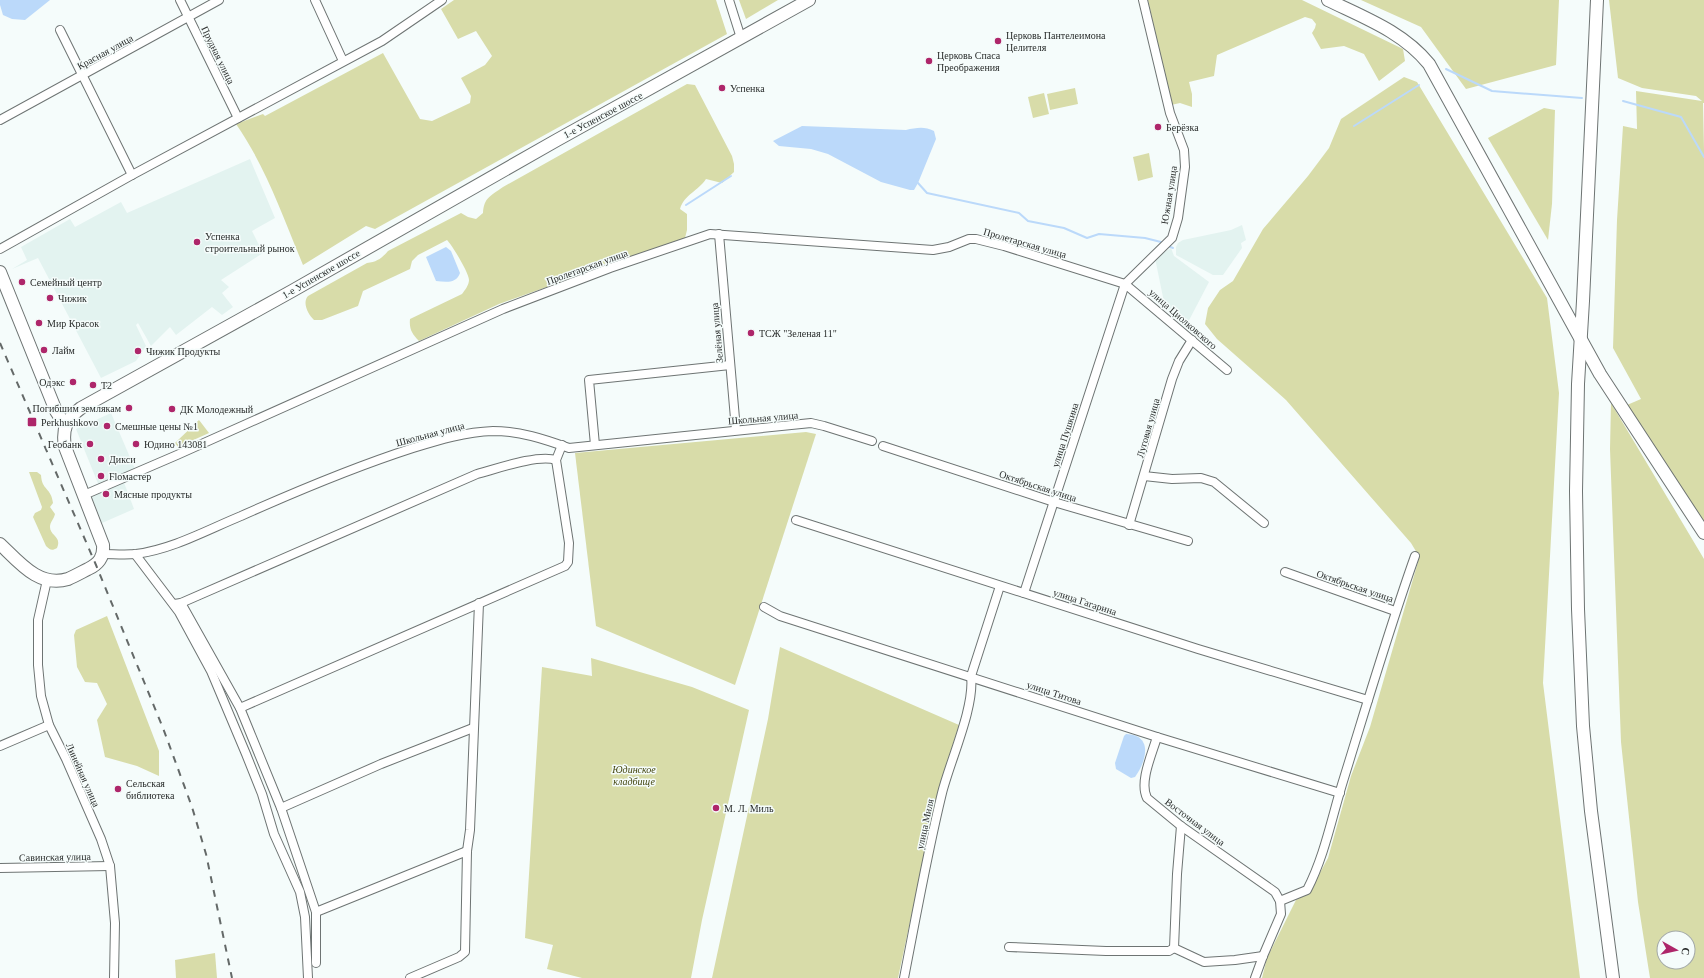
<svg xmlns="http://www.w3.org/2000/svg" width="1704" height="978" viewBox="0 0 1704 978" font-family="'Times New Roman',serif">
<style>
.built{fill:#e3f3f0}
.green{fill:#d8dca9;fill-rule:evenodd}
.water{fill:#bbd9fa}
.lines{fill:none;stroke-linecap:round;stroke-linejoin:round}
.stream{stroke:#bbd9fa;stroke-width:2}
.street-casing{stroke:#6e7473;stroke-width:10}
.secondary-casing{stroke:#6e7473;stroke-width:14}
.street{stroke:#fff;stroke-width:8}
.secondary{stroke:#fff;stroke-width:12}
.rail{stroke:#646968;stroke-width:2;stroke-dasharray:7 7;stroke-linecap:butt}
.poi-dot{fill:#ae266a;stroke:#f5fcfb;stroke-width:1.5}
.labels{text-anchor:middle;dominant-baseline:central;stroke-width:3;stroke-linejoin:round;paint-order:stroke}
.poi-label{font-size:10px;fill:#292c2b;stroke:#f5fcfb;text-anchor:start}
.street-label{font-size:10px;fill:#292c2b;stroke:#f5fcfb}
.park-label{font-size:10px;font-style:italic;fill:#42440c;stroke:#f5fcfb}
</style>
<rect width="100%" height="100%" fill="#f5fcfb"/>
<!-- built -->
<g class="built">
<path d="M250,159L275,218L252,231L263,253L221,280L229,287L222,293L233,307L222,315L212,307L176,335L170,327L151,346L138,323L136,325L146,346L136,361L101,378L38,258L12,269L27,260L21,247L70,219L75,227L121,202L127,213Z"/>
<path d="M1242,225L1246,240L1241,243L1242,248L1223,275H1213L1176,255V247L1178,243L1183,240L1231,230Z"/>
<path d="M1171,248L1174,256L1209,282L1186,326L1165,307L1155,258Z"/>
<path d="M111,413L135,469L99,486L76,429Z"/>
<path d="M123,480L134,509L102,523L90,493Z"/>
</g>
<!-- green -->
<g class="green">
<path d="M454,0H716L727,34L375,229L366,226L303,265C283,217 266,167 236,124L263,114L265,116L383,53L420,119L432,121L470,103L471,96L461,78L485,65L492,56L476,31L458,39L441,9Z"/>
<path d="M739,0H778L746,19Z"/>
<path d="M1148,0H1302L1403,49L1405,61L1379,81L1364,54L1344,46L1321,49L1312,33L1315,28L1316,24L1312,19L1305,17L1217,55L1214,76L1189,82L1192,94V107L1180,103L1171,105Z"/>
<path d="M1361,0H1559L1556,65L1466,89L1421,27Z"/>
<path d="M1609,0H1704V103H1703L1704,150V523L1627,405L1641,399L1613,348L1617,220L1623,126L1637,129L1636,91L1702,101L1696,96L1642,88L1618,78Z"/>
<path d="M1404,77L1417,82L1547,298L1559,393L1543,683L1580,978H1262L1267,958L1296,900L1309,893L1328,858L1351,776L1370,727L1418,562L1417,553L1411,543L1286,400L1217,339L1205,324L1208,308L1220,290L1233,281L1263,229L1308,176L1329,148L1341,119Z"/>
<path d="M687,84L695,85L732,156L734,164V172L722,183L706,179C698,191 684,195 680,209L687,214V230L685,238L499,304L419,341C412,334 409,329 410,319L462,294C465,290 469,285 469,280C469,273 452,245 447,240L418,255L412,261L410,269L363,291L358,306L322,320H314C308,314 302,303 308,296L367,263C377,262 382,258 388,251L461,213L468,217L476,219L483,213C484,197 491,196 503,187Z"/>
<path d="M1075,88L1078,104L1050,110L1047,94Z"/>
<path d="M1044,93L1049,114L1033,118L1028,97Z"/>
<path d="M1544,108L1555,110L1552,204L1548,240L1488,138Z"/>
<path d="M1149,153L1153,177L1138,181L1133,157Z"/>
<path d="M1611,403L1704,559V978H1650L1638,902L1621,742L1610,449ZM1664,938H1688V962H1664Z"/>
<path d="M199,420L209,433L178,447L175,443Z"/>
<path d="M806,432L816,434L735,685L596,626L575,453Z"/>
<path d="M29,472H37L41,475C42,491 51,487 53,503L50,507L55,514C54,519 50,522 50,527C50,536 62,536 57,548C52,551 50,550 46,546L33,517L35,513L41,510L42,507Z"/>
<path d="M107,616L159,751V776L137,766L105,757L97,720L107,704L97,683L85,682L77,667L74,635L76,630Z"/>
<path d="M780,647L959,725L938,791L898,978H712L768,719Z"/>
<path d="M591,658L692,687L749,710L702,920L691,978H582L547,969L553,945L525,938L542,667L592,676Z"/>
<path d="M215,953L217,978H176L175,960Z"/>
</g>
<!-- water -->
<g class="water">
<path d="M0,0H50L25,20L12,19L3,15L0,5Z"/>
<path d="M802,126L906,130C916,128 924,126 934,131L936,139L918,183L914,190H910L881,182L828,154L811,149L779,146L773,141Z"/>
<path d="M446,247L451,251L460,273C456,284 446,282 436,281L426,257Z"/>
<path d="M1126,734C1154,735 1146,762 1135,777L1131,778L1116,769L1115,763L1124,736Z"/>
</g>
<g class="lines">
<!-- stream -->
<g class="stream">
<path d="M1446,69L1492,91L1582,98"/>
<path d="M1623,101L1681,117L1704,157"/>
<path d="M1354,126L1419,85"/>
<path d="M918,183L927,193L1019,213L1028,221L1064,228L1087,238L1099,234L1145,238L1161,242"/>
<path d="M686,205L731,176"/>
<path d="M1168,246L1173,248"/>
</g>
<defs>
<g id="street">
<path d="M180,0L238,118"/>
<path d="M315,0L343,61"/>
<path d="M729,0L741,38"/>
<path d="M60,30L132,175"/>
<path d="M0,120L219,0"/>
<path d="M719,234L736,430"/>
<path d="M0,249L132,175L382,41L442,0"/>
<path d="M595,445L589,380L730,365"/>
<path d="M883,446L1054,502L1188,541"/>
<path d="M1144,476L1172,479L1201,478L1214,482L1264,523"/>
<path d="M84,495L177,455L503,309L610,268L710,234L933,250L949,247L969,239H976L1004,246L1125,284L1227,370"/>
<path d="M796,520L1198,649L1368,700"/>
<path d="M1129,525L1172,379L1179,361L1192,340"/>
<path d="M103,554C113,554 125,555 136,554C173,549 207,530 241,516C297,491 354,467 413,448C439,440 465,432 493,431C520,431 544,439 569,448L811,423L824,426L872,441"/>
<path d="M135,554L179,612L211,671L246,754L262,794L274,834L300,892L305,917L308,978"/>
<path d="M1285,572L1395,611"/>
<path d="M47,580L38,620V665L41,696L49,725L66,759L101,839L110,866L115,923L114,978"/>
<path d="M1024,593L1125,284L1172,238L1178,218L1185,167L1184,150L1170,113L1143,0"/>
<path d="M181,603L240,708L281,808L316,912V963"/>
<path d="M174,604L181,603L477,474C496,469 538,454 556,460"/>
<path d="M764,607L780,616L1157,737L1340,793"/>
<path d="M240,708L565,566L568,562L569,543L556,460L562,445"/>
<path d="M1157,737C1152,754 1139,782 1147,798L1181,826L1275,892L1280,901L1281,914L1263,956L1255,978"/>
<path d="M0,746L49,725"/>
<path d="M281,808L381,764L473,728"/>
<path d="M0,868L110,866"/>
<path d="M1280,901L1307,890C1325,855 1332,816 1344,778C1367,704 1389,629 1415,556"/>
<path d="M316,912L467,851"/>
<path d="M1009,947L1106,951H1169L1174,948"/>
<path d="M1174,948L1177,874L1181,826"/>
<path d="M1174,948L1204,962L1235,960L1263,956"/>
<path d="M410,978L459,957L465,952L467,851L470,830L479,603"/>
<path d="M904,978C916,917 927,854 942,793C950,761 975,707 971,676L1000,586"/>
</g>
<g id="secondary">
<path d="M1328,0C1365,18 1403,32 1429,64L1600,374L1704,533"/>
<path d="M1597,0L1583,301L1578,384L1576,491L1578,609L1583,726L1591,811L1613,978"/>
<path d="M0,272L56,411L65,425"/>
<path d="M0,544C19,562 39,588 68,579C75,576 82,572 88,569C99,564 104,557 103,545L65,447C62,429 66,419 81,408L292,291L557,140L809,0"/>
</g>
</defs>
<!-- street casing -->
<use href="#street" class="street-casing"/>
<!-- secondary casing -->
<use href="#secondary" class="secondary-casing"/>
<!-- street -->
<use href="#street" class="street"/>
<!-- secondary -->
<use href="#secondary" class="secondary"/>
<!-- rail -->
<path class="rail" d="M0,343L96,565L163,728L192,807L206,854L232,978"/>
</g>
<!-- markers -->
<g class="poi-dot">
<circle cx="998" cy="41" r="4"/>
<circle cx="929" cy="61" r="4"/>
<circle cx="722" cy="88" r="4"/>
<circle cx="1158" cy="127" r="4"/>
<circle cx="197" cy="242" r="4"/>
<circle cx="22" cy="282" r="4"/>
<circle cx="50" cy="298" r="4"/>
<circle cx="39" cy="323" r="4"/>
<circle cx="751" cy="333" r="4"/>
<circle cx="44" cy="350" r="4"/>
<circle cx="138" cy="351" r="4"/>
<circle cx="73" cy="382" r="4"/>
<circle cx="93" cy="385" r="4"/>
<circle cx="129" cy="408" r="4"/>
<circle cx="172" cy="409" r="4"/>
<rect x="27" y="417" width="10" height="10" rx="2"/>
<circle cx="107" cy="426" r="4"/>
<circle cx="90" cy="444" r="4"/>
<circle cx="136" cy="444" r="4"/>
<circle cx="101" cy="459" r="4"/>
<circle cx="101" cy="476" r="4"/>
<circle cx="106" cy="494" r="4"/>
<circle cx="118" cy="789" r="4"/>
<circle cx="716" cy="808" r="4"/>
</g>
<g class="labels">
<!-- poi labels -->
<g class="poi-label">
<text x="1006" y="35">Церковь Пантелеимона<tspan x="1006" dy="12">Целителя</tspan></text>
<text x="937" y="55">Церковь Спаса<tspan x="937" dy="12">Преображения</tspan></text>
<text x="730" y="88">Успенка</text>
<text x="1166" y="127">Берёзка</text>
<text x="205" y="236">Успенка<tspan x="205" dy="12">строительный рынок</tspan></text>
<text x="30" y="282">Семейный центр</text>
<text x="58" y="298">Чижик</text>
<text x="47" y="323">Мир Красок</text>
<text x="759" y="333">ТСЖ "Зеленая 11"</text>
<text x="52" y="350">Лайм</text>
<text x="146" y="351">Чижик Продукты</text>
<text x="65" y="382" text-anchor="end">Одэкс</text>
<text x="101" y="385">T2</text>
<text x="121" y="408" text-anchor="end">Погибшим землякам</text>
<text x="180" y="409">ДК Молодежный</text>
<text x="41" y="422">Perkhushkovo</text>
<text x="115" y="426">Смешные цены №1</text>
<text x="82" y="444" text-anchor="end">Геобанк</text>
<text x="144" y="444">Юдино 143081</text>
<text x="109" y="459">Дикси</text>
<text x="109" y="476">Floмастер</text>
<text x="114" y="494">Мясные продукты</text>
<text x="126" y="783">Сельская<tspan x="126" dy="12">библиотека</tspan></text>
<text x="724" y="808">М. Л. Миль</text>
</g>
<!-- street labels -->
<g class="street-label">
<text transform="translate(105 52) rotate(-29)">Красная улица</text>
<text transform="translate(218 55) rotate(64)">Прудная улица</text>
<text transform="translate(603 115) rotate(-28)">1-е Успенское шоссе</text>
<text transform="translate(1169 195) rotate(-81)">Южная улица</text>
<text transform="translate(1025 243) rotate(16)">Пролетарская улица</text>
<text transform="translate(587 267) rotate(-20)">Пролетарская улица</text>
<text transform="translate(321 274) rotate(-30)">1-е Успенское шоссе</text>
<text transform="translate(1183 319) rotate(41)">улица Циолковского</text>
<text transform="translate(717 333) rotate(-95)">Зелёная улица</text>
<text transform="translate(763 418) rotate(-5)">Школьная улица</text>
<text transform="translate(1148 428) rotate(-74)">Луговая улица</text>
<text transform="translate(430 434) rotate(-15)">Школьная улица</text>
<text transform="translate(1065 435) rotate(-72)">улица Пушкина</text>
<text transform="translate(1038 486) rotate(18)">Октябрьская улица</text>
<text transform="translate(1355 586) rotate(19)">Октябрьская улица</text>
<text transform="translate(1085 602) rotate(18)">улица Гагарина</text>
<text transform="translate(1054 693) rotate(18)">улица Титова</text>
<text transform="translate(83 775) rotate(66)">Линейная улица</text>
<text transform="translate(1195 822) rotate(37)">Восточная улица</text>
<text transform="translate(925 824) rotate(-78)">улица Миля</text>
<text transform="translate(55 857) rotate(-1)">Савинская улица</text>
</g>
<!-- park labels -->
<g class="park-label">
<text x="634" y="769">Юдинское<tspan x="634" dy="12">кладбище</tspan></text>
</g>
</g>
<!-- north arrow -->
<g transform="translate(1676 950) rotate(98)"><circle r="19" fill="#f5fcfb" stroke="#a3a9a8"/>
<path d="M0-3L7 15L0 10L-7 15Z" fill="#ae266a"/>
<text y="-6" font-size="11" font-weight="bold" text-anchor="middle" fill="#292c2b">С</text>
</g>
</svg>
